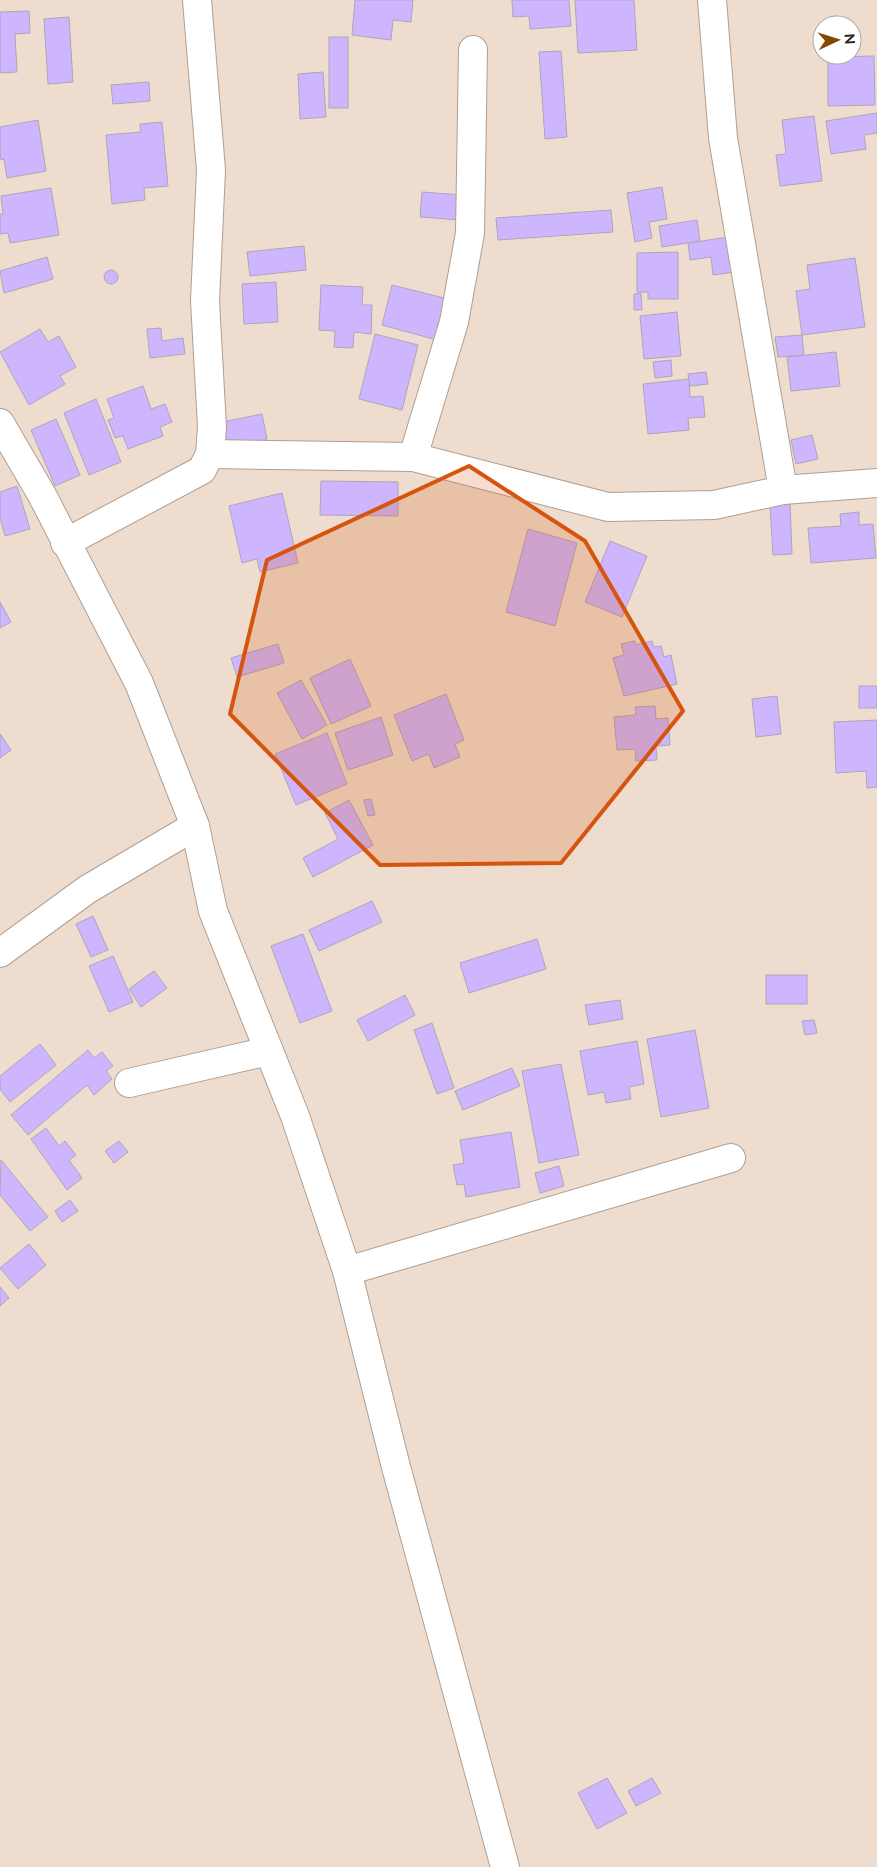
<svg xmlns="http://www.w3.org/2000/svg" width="877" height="1867" viewBox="0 0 877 1867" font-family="Raleway,sans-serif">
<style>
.building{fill:#ceb6fe;stroke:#aca6b8}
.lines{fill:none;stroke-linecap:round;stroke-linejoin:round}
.minor-casing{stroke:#b09f92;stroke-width:30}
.minor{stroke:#fff;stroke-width:28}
.marked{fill:#d5540e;fill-opacity:0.2;stroke:#d5540e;stroke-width:4;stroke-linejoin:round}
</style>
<rect width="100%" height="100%" fill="#eedcce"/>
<!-- building -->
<g class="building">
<path d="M355,0H413L411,22L393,20L391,40L352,35Z"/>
<path d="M512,0H569L571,26L530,29L529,16L513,17Z"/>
<path d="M575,0H634L637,50L578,53Z"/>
<path d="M29,11L30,33L15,34L17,72L0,73V12Z"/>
<path d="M69,17L73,82L48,84L44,19Z"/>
<rect x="329" y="37" width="19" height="71"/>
<path d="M561,51L567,137L545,139L539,52Z"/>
<path d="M874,56L875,105L828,106V57Z"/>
<path d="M323,72L326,117L300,119L298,74Z"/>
<path d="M149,82L150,101L113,104L111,85Z"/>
<path d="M877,113V133L864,135L866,149L831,154L826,121Z"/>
<path d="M814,116L822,181L780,186L776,155L786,154L782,120Z"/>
<path d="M38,120L46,171L7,178L4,159L1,160L0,152V127Z"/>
<path d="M162,122L168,186L144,188L145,200L112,204L106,135L141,132L140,124Z"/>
<path d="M662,187L667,219L649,222L652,238L635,242L627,193Z"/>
<path d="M51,188L59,235L10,243L8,233L0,234V214H3L1,196Z"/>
<path d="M422,192L463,195L461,220L420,217Z"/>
<path d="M611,210L613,232L498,240L496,218Z"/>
<path d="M697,220L700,241L662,247L659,226Z"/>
<path d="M729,237L734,272L713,275L711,257L690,260L688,243Z"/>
<path d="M304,246L306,270L250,276L247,252Z"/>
<path d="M678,252V299H648V292H637V253Z"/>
<path d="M47,257L53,279L4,293L0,271Z"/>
<path d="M855,258L865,327L802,335L796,291L810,289L807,265Z"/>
<circle cx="111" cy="277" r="7"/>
<path d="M276,282L278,322L244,324L242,284Z"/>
<path d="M321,285L363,287L362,305H372L371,334L354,332L353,348L334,347L335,331L319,330Z"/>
<path d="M392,285L448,299L437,340L382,325Z"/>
<path d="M641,293L642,310H634V294Z"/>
<path d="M677,312L681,356L644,359L640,316Z"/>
<path d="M161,328L162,341L183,338L185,354L150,358L147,329Z"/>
<path d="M40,329L48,342L59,336L76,367L60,376L65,384L29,405L0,352Z"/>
<path d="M375,334L418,345L402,410L359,399Z"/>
<path d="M802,335L804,355L778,357L775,337Z"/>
<path d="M836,352L840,386L791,391L787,357Z"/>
<path d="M671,360L672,376L655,378L653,362Z"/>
<path d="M706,372L708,384L690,386L688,374Z"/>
<path d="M689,379L690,397L703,396L705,417L688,418L689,430L648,434L643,384Z"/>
<path d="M143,386L151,409L165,404L172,422L160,427L163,436L128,449L123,436L115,438L108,420L114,418L107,399Z"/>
<path d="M96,399L121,462L89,475L64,413Z"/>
<path d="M262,414L267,439L223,449L218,423Z"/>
<path d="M56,419L80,475L55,486L31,430Z"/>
<path d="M812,435L818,459L796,464L791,440Z"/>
<path d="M321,481L398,482V516L320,515Z"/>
<path d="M17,486L30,529L5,536L0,518V492Z"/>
<path d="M282,493L298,563L260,572L257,559L242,563L229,506Z"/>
<path d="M790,503L792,554L773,555L770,505Z"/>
<path d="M859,512V525L873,524L876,558L811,563L808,528L841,526L840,514Z"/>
<path d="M528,529L577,543L555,626L506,612Z"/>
<path d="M610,541L647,556L622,617L585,602Z"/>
<path d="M0,602L11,622L0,628Z"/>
<path d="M635,641V645L652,641L654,647L661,646L664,657L671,655L677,684L624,696L613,658L624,655L621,644Z"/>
<path d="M278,644L284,663L237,677L231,658Z"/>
<path d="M350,659L371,706L331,724L310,678Z"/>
<path d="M301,680L327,725L302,739L277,693Z"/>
<rect x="859" y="686" width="18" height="22"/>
<path d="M446,694L464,740L455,744L460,757L434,768L429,754L412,761L394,715Z"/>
<path d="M777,696L781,734L756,737L752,699Z"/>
<path d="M655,706L656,719L668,718L670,745L656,746L657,760L636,761L635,749L617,750L614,717L636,715L635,707Z"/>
<path d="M381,717L393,755L348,770L335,733Z"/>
<path d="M877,720V787L867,788L866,771L836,773L834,722Z"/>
<path d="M327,733L347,784L296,805L275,754Z"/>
<path d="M0,734L11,750L0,758Z"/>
<path d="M371,799L375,815L368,816L364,800Z"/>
<path d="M349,800L373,845L313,877L303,858L338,839L325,813Z"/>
<path d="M372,901L382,922L319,951L309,930Z"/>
<path d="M93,916L108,950L91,957L76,924Z"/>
<path d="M303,934L332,1011L300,1023L271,946Z"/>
<path d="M537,939L546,969L469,993L460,963Z"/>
<path d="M113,956L133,1002L109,1012L89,966Z"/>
<path d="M154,971L167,988L141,1007L129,989Z"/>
<rect x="766" y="975" width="41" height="29"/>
<path d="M405,995L415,1015L368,1041L357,1020Z"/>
<path d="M620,1000L623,1019L589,1025L585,1005Z"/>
<path d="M814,1020L817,1033L805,1035L802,1021Z"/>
<path d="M432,1023L454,1088L437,1094L414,1030Z"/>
<path d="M695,1030L709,1108L661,1117L647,1039Z"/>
<path d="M637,1041L644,1084L629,1087L631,1099L606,1103L604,1092L588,1095L580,1051Z"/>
<path d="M40,1044L56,1065L10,1102L0,1089V1076Z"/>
<path d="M88,1050L94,1058L102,1052L113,1066L106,1071L112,1079L94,1095L87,1085L28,1135L11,1115Z"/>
<path d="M561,1064L579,1155L539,1163L522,1071Z"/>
<path d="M512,1068L520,1086L463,1110L455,1091Z"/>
<path d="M46,1128L59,1146L65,1141L76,1155L69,1160L82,1178L67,1190L31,1139Z"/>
<path d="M511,1132L520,1187L466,1197L464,1184L457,1185L453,1165L464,1163L460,1140Z"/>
<path d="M119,1141L128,1152L114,1163L105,1151Z"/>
<path d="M1,1160L48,1217L30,1231L0,1195Z"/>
<path d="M559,1166L564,1186L540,1193L535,1173Z"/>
<path d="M70,1200L78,1211L62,1222L55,1211Z"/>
<path d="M29,1244L46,1265L18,1289L0,1268Z"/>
<path d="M0,1287L9,1298L0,1306Z"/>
<path d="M607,1778L627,1813L597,1829L578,1793Z"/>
<path d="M652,1778L661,1793L636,1806L628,1791Z"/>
</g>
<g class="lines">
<defs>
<g id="minor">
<path d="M712,0L723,138L783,490"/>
<path d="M0,423L42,495L139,683L195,826L213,911L295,1116L347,1271L396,1467L505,1867"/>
<path d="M210,454L413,457L608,507L714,505L783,490L877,483"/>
<path d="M413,457L454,322L470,233L473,50"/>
<path d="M65,543L202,470L210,454L212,427L205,301L211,170L197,0"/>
<path d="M0,953L88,889L195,826"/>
<path d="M129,1083L269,1051"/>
<path d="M347,1271L731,1158"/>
</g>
</defs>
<!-- minor casing -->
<use href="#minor" class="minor-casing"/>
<!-- minor -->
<use href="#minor" class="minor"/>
</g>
<!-- marked area -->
<path class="marked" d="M469,466L585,541L683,711L561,863L380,865L230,714L267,560Z"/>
<!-- north arrow -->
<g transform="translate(837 40) rotate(86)"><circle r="24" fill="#ffffff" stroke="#aba9a7"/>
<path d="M0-4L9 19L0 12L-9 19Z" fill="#844900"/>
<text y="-8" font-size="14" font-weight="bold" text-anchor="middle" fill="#2e2822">N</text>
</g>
</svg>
